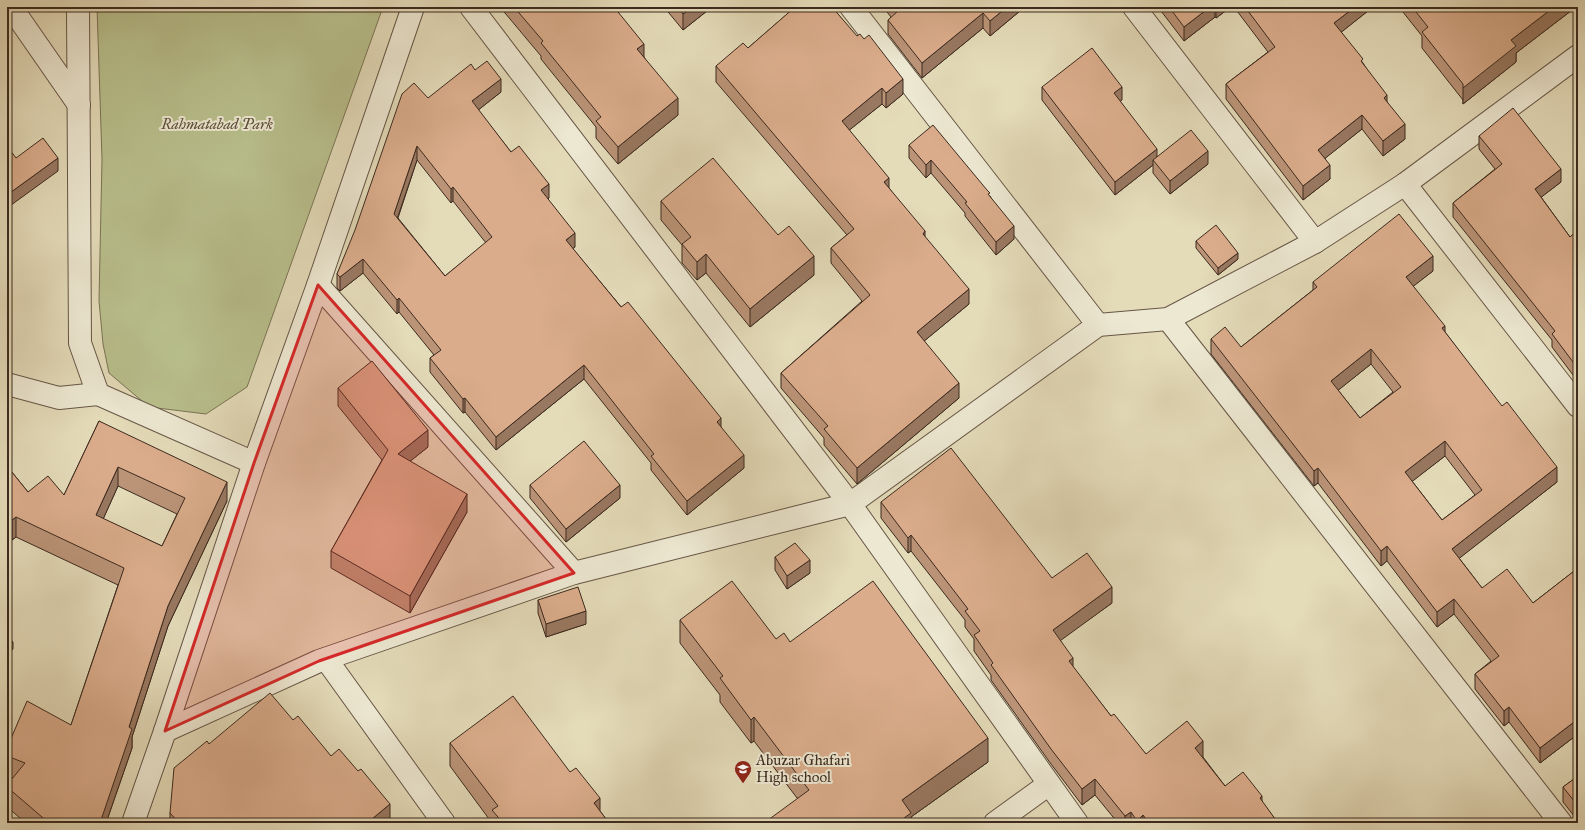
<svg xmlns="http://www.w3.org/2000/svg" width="1585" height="830" viewBox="0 0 1585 830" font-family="'IM FELL Great Primer',serif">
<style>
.green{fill:#b8bf8c;stroke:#7a7456}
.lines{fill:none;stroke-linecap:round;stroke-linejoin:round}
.street-casing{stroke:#665646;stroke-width:24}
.street{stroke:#ede8d2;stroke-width:22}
.wall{fill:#bb9478;stroke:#3c2a1f;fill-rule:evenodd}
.shaded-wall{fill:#997861;stroke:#3c2a1f}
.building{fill:#daac8b;stroke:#3c2a1f;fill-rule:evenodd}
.marked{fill:#d62828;fill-opacity:0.2;stroke:#d62828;stroke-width:3;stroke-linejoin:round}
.labels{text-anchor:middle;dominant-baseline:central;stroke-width:4;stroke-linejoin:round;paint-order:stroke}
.park-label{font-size:15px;font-style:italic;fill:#5b4f3a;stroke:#ede8d2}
.poi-label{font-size:15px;fill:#3c2a1f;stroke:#ede8d2;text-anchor:start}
</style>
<rect width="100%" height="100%" fill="#e4dbb9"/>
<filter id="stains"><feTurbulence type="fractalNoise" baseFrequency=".005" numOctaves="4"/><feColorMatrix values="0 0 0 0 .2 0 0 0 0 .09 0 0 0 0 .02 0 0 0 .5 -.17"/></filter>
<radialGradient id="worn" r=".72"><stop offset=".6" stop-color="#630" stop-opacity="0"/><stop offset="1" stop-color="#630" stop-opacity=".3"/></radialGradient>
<!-- green -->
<path class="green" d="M97,7H383L247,387L206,414L149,407L109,373L103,344L99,301L102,159Z"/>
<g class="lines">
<defs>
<g id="street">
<path d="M11,7L79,105"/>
<path d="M78,7L80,343L98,394L254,463"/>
<path d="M471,7L850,504L1077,823"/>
<path d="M851,7L1098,325"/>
<path d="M1134,7L1315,242"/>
<path d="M1405,184L1578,406"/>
<path d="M318,285L574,573"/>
<path d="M1168,319L1561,823"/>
<path d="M7,384L59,398L98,394"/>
<path d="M326,659L444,823"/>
<path d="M165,731L319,661L574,573L850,504L1098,325L1168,319L1315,242L1405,184L1578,56"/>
<path d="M133,823L165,731L254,463L318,285L413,7"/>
<path d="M995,823L1049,784"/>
</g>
</defs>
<!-- street casing -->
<use href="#street" class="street-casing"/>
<!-- street -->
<use href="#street" class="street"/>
</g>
<!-- wall -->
<g class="wall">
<path d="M500,7H618L616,9L678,115L618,164L596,138V127L541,59V56Z"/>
<path d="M664,7H712L683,30Z"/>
<path d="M793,7H832L903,94L886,108L882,104L849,130L889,188L925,237L969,304L924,341L959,398L857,484L824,445V438L781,388V373L862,301L831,263V248L847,235L716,82V66L748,48L793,9Z"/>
<path d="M883,7H1020V11L990,36L983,28L922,78L888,34V20L891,17Z"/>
<path d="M1158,7H1231L1216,18L1215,17L1184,41Z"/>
<path d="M1234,7H1373L1341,32L1363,63L1387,102L1405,139L1383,156L1362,129L1325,158L1330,179L1303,200L1226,99V84L1268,52Z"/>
<path d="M1399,7H1576L1516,53V62L1463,104V100L1422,48V36Z"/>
<path d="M1042,87L1122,100L1120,101L1157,157L1208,164L1170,194L1153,173V165L1115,195L1042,100Z"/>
<path d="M501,92L478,110L511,152L549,198L547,199L575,247L573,249L721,427L744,468L687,515L651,470V463L584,379L496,450L465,412L463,413L430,372V358L434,355L399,312L397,314L363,273L340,291L337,288V274L428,98ZM417,160L451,203L453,201L486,243L445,276L398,218Z"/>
<path d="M1479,136L1561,182L1541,197L1570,237L1578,230L1576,379L1552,347V340L1453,217V203L1495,169L1479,149Z"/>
<path d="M909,145L990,196L1014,239L996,255L965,216V213L931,173L926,178L909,158Z"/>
<path d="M661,201L778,235L814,275L750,327L706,273L697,280L682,263V245L661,220Z"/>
<path d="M1196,241L1238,259L1218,275L1196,248Z"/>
<path d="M1433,271L1413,286L1445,332L1557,482L1459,558L1482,588L1533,603L1578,568V734L1540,763L1509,722L1504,726L1475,689V674L1491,661L1454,614L1437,627L1387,561L1381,566L1318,483L1314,486L1211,354V339L1241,347L1313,290V282ZM1371,364L1393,392L1360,418L1338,390ZM1445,456L1475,495L1442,520L1412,481Z"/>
<path d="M338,388L428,447L410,461L467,512L410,613L331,568V551L382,460L338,406Z"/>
<path d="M99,421L227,501L168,626L132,737V748L106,823H26L7,807V785L13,778L7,775V748L71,725L118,585L16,537L12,540L7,533V466L28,492L64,495ZM118,486L177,514L162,546L103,519Z"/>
<path d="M530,485L620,498L566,542L530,498Z"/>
<path d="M881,502L1052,578L1112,603L1060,640L1073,667L1111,716L1146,754L1203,757L1225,786L1262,802L1278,823H1118L1095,795L1082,805L1051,764L991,680V675L974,651V639L965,627V620L911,551L908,553L881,518Z"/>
<path d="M775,557L810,573L787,589L775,570Z"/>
<path d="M538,600L586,624L546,637L538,613Z"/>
<path d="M680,620L790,642L988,762L911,817V823L797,798L754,741L751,743L720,702V695L680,643Z"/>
<path d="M293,720L331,756L390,818L385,823H170V813L209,744Z"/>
<path d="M450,743L600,811L609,823H492L450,766Z"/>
<path d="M1578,776V821L1563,802V787Z"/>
</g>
<!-- shaded-wall -->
<g class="shaded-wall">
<path d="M692,7H712L683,30V14Z"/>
<path d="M1007,7H1020V11L990,36V21Z"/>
<path d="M1210,7H1215V17L1184,41V27Z"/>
<path d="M1216,7H1231L1216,18Z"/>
<path d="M1355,7H1373L1334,38V23Z"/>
<path d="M1554,7H1576L1516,53V62L1463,104V88L1511,40Z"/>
<path d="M983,13V28L922,78V63Z"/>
<path d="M644,44V61L637,49Z"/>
<path d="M501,79V92L472,115V101Z"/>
<path d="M903,79V94L886,108V93Z"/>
<path d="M1122,87V100L1114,106V93Z"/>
<path d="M882,88V104L842,136V121Z"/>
<path d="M1387,95V109L1384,98Z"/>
<path d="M678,98V115L618,164V147Z"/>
<path d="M1362,115V129L1318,164V150Z"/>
<path d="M1405,124V139L1383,156V141Z"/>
<path d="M417,146V160L394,228V214Z"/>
<path d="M1157,149V162L1153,160V165L1115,195V182Z"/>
<path d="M1208,151V164L1170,194V181Z"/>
<path d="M58,158V171L7,208V195Z"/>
<path d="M931,160V173L926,178V165Z"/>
<path d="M1330,165V179L1303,200V186Z"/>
<path d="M1561,169V182L1535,202V189Z"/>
<path d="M889,178V193L884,182Z"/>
<path d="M549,184V198L541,204V190Z"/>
<path d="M453,187V201L451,203V189Z"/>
<path d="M1014,226V239L996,255V242Z"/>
<path d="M925,231V247L923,234Z"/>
<path d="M575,233V247L566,254V240Z"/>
<path d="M1238,253V259L1218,275V268Z"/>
<path d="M706,254V273L697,280V262Z"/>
<path d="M814,256V275L750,327V309Z"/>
<path d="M1433,256V271L1406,292V277Z"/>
<path d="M363,259V273L340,291V277Z"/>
<path d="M969,289V304L917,347V332Z"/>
<path d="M399,298V312L397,314V300Z"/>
<path d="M1445,326V341L1442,328Z"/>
<path d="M1371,349V364L1331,396V381Z"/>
<path d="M1578,364V378L1576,379V366Z"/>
<path d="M584,365V379L496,450V437Z"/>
<path d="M959,383V398L857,484V468Z"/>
<path d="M465,398V412L463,413V399Z"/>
<path d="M721,418V432L717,422Z"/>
<path d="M428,430V447L398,471V454Z"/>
<path d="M1445,441V456L1405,487V472Z"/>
<path d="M744,455V468L687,515V501Z"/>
<path d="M118,467V486L96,535V515Z"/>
<path d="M1557,467V482L1452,564V549Z"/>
<path d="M1318,468V483L1314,486V471Z"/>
<path d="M227,482V501L168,626L132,737V748L106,823H100L129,727L168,606Z"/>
<path d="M620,485V498L566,542V529Z"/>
<path d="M467,494V512L410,613V596Z"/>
<path d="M16,517V537L12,540V520Z"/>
<path d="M911,535V551L908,553V538Z"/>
<path d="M1387,546V561L1381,566V551Z"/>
<path d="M810,560V573L787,589V576Z"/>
<path d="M1112,587V603L1053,646V630Z"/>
<path d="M1454,599V614L1437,627V612Z"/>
<path d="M586,611V624L546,637V624Z"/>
<path d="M13,642V649L7,655V648Z"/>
<path d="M1073,658V674L1069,661Z"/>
<path d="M1509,707V722L1504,726V711Z"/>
<path d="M754,717V741L751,743V720Z"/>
<path d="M1578,719V734L1540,763V748Z"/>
<path d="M988,738V762L911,817V823H897L902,800Z"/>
<path d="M1203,741V757L1195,763V748Z"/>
<path d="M1095,779V795L1082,805V789Z"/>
<path d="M1262,796V812L1260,798Z"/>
<path d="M600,798V822L594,803Z"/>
<path d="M390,804V818L385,823H372V819Z"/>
<path d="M1131,812V823H1125V816Z"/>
<path d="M1143,815V823H1137V821Z"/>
<path d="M274,819V823H270Z"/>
</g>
<!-- building -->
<g class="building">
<path d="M514,7H614L644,44L637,49L678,98L618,147L596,121L601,117L541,43L543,41Z"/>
<path d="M678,7H692L683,14Z"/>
<path d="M795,7H832L857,36L860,34L864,39L869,35L903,79L886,93L882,88L842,121L889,178L884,182L925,231L923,234L969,289L917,332L959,383L857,468L824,429L828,426L781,373L870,295L831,248L854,229L716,66L743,43L748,48Z"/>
<path d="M895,7H1007L990,21L983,13L922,63L888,20L898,11Z"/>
<path d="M1169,7H1210L1184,27Z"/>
<path d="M1245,7H1355L1334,23L1363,59L1361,61L1387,95L1384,98L1405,124L1383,141L1362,115L1318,150L1330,165L1303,186L1226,84L1275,47Z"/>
<path d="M1412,7H1554L1511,40L1516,46L1463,88V84L1422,32L1428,27Z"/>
<path d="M1092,48L1122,87L1114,93L1157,149L1115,182L1042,87Z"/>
<path d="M487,61L501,79L472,101L511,152L519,146L549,184L541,190L575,233L566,240L621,307L628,302L721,418L717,422L744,455L687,501L651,456L654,454L584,365L496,437L465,398L463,399L430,358L441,350L399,298L397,300L363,259L340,277L337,274L355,230L402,94L414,83L428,98L471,64L475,70ZM417,146L451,189L453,187L492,237L445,276L394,214Z"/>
<path d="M1513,108L1561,169L1535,189L1570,237L1578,230V364L1576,366L1552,334L1555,331L1453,203L1502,164L1479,136Z"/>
<path d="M933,125L987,190L990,193L988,194L1014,226L996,242L965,203L967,202L931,160L926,165L909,145Z"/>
<path d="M1191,130L1208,151L1170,181L1153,160Z"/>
<path d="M43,138L58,158L7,195V146L16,158Z"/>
<path d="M713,158L778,235L789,226L814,256L750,309L706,254L697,262L682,244L691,237L661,201Z"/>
<path d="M1399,214L1433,256L1406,277L1445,326L1442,328L1502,406L1507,402L1557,467L1452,549L1482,588L1507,569L1533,603L1578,568V719L1540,748L1509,707L1504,711L1475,674L1499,656L1454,599L1437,612L1387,546L1381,551L1318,468L1314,471L1211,339L1225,327L1241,347L1317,287L1313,282ZM1371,349L1401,387L1360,418L1331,381ZM1445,441L1482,490L1442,520L1405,472Z"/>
<path d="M1216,225L1238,253L1218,268L1196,241Z"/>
<path d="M372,361L428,430L398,454L467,494L410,596L331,551L388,450L338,388Z"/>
<path d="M99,421L227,482L168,606L129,727L132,729L100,823H49L7,787V785L25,763L7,756V748L27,701L71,725L124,568L16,517L12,520L7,514V466L28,492L48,476L64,495ZM118,467L185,498L162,546L96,515Z"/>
<path d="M584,441L620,485L566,529L530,485Z"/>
<path d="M951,448L1052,578L1087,553L1112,587L1053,630L1073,658L1069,661L1111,716L1114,714L1146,754L1187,721L1203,741L1195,748L1225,786L1243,772L1262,796L1260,798L1278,823H1149L1143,815L1137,821L1131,812L1125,816L1095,779L1082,789L1051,749L991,665L993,663L974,635L980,631L965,611L968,609L911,535L908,538L881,502Z"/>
<path d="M795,543L810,560L787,576L775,557Z"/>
<path d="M732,581L776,639L784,633L790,642L873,581L988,738L902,800L911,813L897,823H764L809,790L754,717L751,720L720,678L723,676L680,620Z"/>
<path d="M578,587L586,611L546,624L538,600Z"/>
<path d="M7,635L13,642L7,648Z"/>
<path d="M270,693L293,720L298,716L331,756L339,749L358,771L361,769L390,804L372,819L375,823H277L274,819L270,823H179L170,813L174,768L207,741L209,744Z"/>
<path d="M513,696L570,772L576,768L600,798L594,803L609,823H503L492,810L498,806L450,743Z"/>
<path d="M1578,776V806L1563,787Z"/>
</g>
<!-- marked area -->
<path class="marked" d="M318,285L574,573L319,661L165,731L254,463Z"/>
<!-- icons -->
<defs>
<symbol id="school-pin" viewBox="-11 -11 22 30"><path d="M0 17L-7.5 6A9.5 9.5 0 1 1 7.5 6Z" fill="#8f2418" stroke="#ede8d2"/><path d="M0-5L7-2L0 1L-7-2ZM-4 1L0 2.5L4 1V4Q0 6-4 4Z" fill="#fff"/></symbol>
</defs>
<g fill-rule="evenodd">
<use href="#school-pin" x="733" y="759" width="20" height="27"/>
</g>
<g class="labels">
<!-- park labels -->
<g class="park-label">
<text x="217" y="124">Rahmatabad Park</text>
</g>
<!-- poi labels -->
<g class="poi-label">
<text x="756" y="760">Abuzar Ghafari<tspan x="756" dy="17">High school</tspan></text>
</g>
</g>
<!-- margin -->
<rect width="1585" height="830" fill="none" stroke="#e4dbb9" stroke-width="24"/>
<rect x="8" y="8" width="1569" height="814" fill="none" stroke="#3c2a1f" stroke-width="2"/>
<rect x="12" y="12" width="1561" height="806" fill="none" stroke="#3c2a1f"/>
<rect width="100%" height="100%" filter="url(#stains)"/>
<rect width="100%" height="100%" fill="url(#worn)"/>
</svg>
